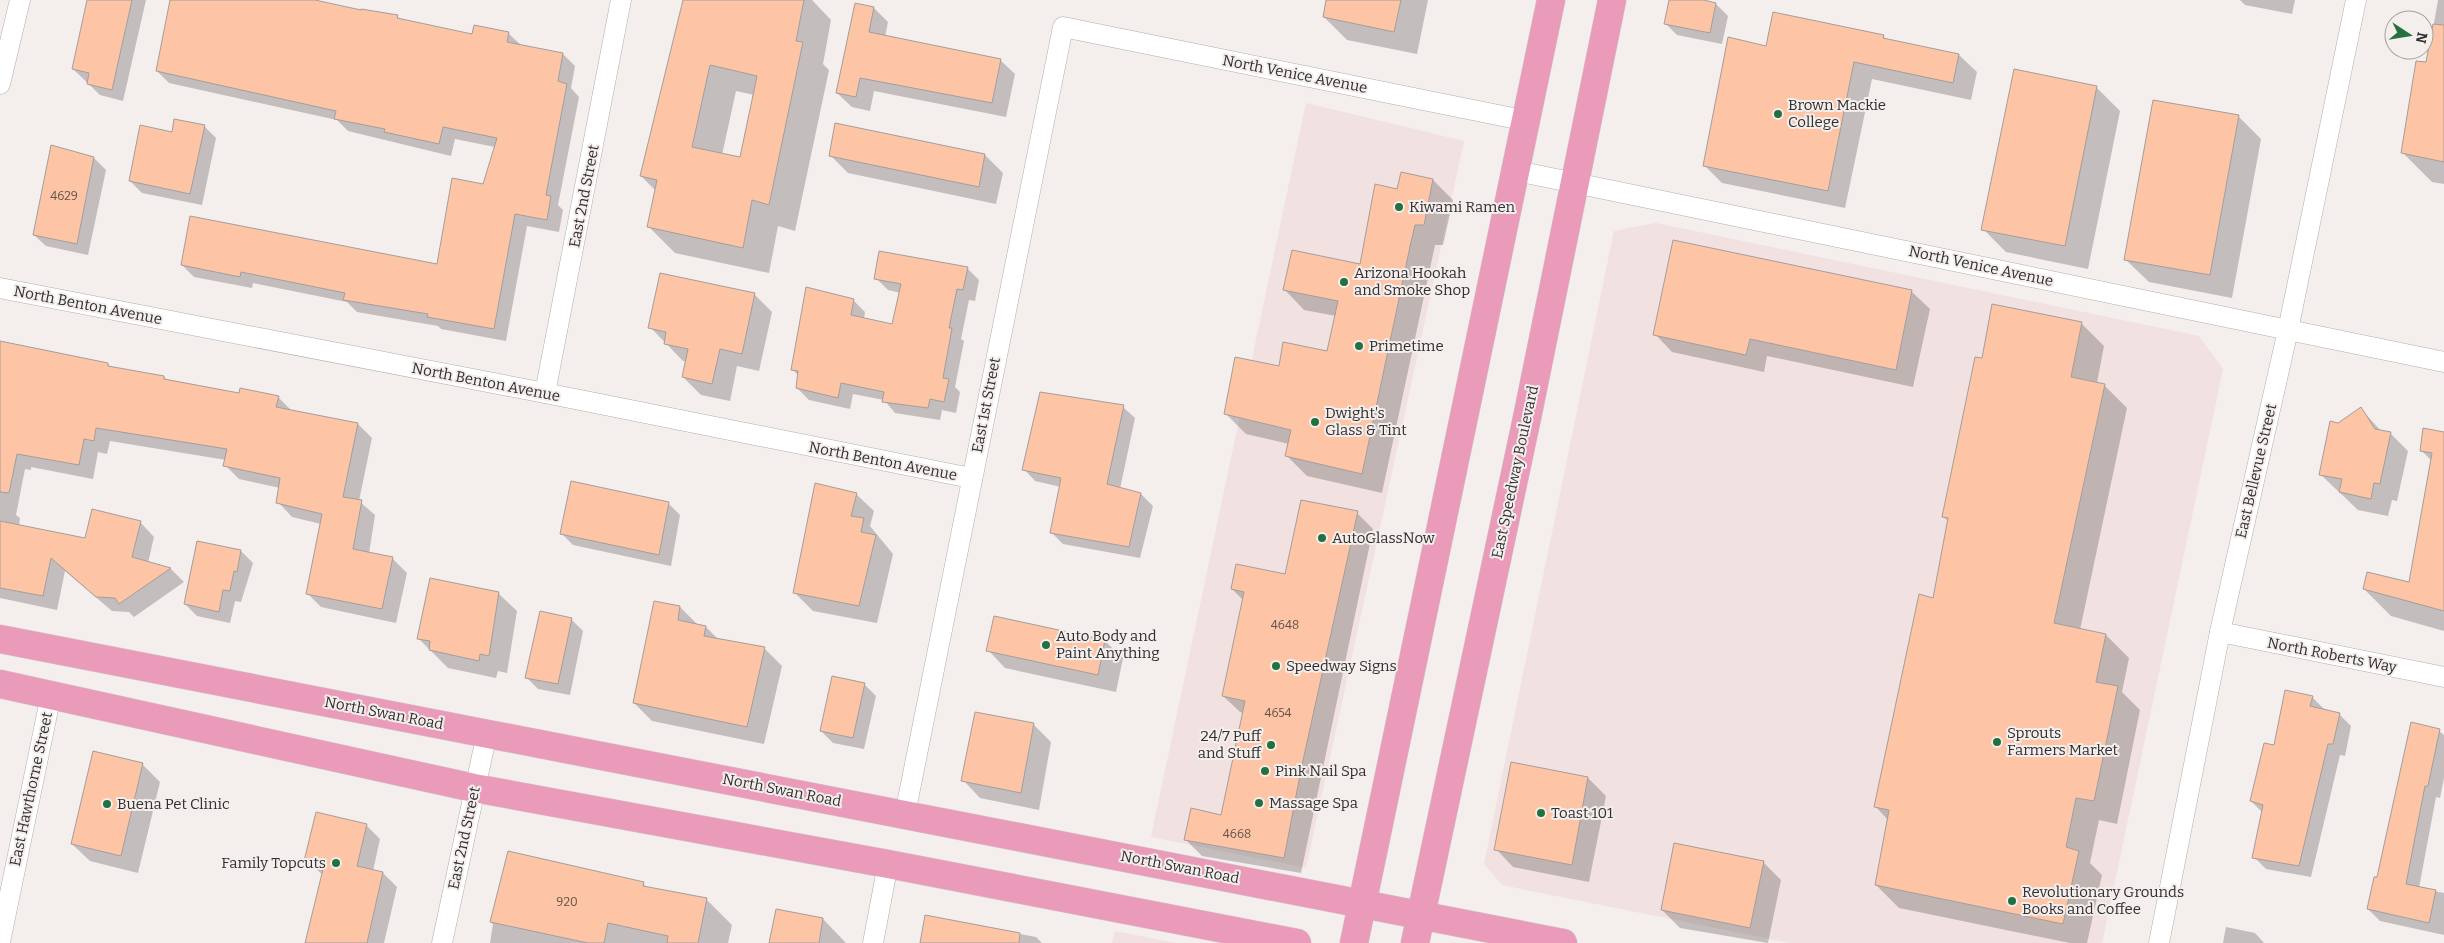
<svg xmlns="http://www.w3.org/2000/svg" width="2444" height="943" viewBox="0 0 2444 943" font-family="Bitter,serif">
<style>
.built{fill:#f1e1e0}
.shadow{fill:#0003;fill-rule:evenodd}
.building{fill:#fdc4a5;stroke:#a39e9b;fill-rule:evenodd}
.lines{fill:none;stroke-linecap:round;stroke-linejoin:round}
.minor-casing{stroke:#b3adad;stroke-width:21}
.primary-casing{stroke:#cecdcd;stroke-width:29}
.minor{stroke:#fff;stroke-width:20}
.primary{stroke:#eb9bba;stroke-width:28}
.poi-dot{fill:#24703f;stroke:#f4eeed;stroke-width:2}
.labels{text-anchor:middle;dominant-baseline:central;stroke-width:4;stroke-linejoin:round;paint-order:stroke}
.number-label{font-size:12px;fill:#64544c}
.street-label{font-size:15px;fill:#312f2f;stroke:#f4eeed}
.poi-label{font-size:15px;fill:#312f2f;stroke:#f4eeed;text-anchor:start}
</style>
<rect width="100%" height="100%" fill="#f4eeed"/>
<!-- built -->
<g class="built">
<path d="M1306,103L1464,141L1306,868L1151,837Z"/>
<path d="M1656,223L2199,336L2223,369L2102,943H1790L1502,885L1484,864L1614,231Z"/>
<path d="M1115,931L1176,943H1112Z"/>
</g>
<!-- shadow -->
<g class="shadow">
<path d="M89,0H146L123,101L100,95L73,69Z"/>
<path d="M171,0H305L397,16L400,19L473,36L508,33L521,45L563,54L575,66L571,88L579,97L558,205L563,210L559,232L527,226L506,341L441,329L438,326L357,312L347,302L253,283L252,288L194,277L182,265H438L484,185L495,147L455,139L451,156L348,131L337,120L169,83L157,71Z"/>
<path d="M710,0H812L831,20L823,64L829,70L795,231L778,226L769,273L675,253L649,227L656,191L641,176ZM736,91L754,95L741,159L722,155Z"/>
<path d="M1327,0H1428L1417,54L1347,40L1324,17Z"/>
<path d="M1670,0H1697L1716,4L1728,16L1722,44L1677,35L1665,23Z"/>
<path d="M2240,0H2295L2292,14L2245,5Z"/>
<path d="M2438,0H2444V184L2432,182L2403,153L2427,64Z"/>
<path d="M874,8L888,22L885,37L1000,60L1015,74L1006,117L874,91L870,111L852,107L837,93Z"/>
<path d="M1883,36L1887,40L1959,55L1977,72L1971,100L1872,79L1845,208L1722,183L1704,165L1767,48Z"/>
<path d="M2097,88L2120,111L2088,269L2006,252L1983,229Z"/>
<path d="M2238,116L2261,139L2232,298L2149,282L2125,259Z"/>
<path d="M836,125L985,155L1003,173L996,204L848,173L830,155Z"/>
<path d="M204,126L216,138L202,205L142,193L130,181L173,133Z"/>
<path d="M94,158L106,170L88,255L46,246L34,235Z"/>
<path d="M1433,180L1453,200L1443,245H1435L1382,493L1307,476L1287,456L1289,444L1246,434L1226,414L1280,368L1328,353L1336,316L1304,310L1284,289L1361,266L1398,191Z"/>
<path d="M1674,241L1912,292L1930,309L1913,387L1767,356L1764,372L1672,352L1655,334Z"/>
<path d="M967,268L979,280L975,301L969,300L961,339L964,341L955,387L960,392L956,413L942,410L940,420L895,413L884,400L853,394L850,409L809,400L797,388L799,376L792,369L854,301L865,312L864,319L893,325L901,293L888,290L876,278Z"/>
<path d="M754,294L772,312L759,371L737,366L730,401L701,395L683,377L687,362L683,361L650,327Z"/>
<path d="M2081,323L2104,346L2097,383L2104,385L2127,408L2080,630L2106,635L2129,658L2122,692L2140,710L2117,824L2099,820L2090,863L2102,875L2087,943H2070L1899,908L1876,885L1888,820L1876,807L1934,599L1949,522L1943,516L1983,360Z"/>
<path d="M0,343L108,364L111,368L164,377L167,380L240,394L278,397L292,411L358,424L372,438L359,501L375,515L369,554L392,558L407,573L396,623L321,607L307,593L321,524L292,517L278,502L280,488L239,479L225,465L226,460L110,441L107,454L98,452L93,479L31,467V470L25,469L16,515L20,518L19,526L86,540L140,522L154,537L148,563L171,569L184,582L134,617L129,612L112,611L65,571L57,610L0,598Z"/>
<path d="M1123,407L1135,418L1120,489L1141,494L1153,506L1140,558L1063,544L1051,532L1061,487L1035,481L1024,469Z"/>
<path d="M2361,409L2382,432L2390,433L2408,451L2397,501L2392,500L2388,516L2358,510L2320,474L2338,424Z"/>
<path d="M2444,435V631L2391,616L2364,589L2410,583L2432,461L2421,450Z"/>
<path d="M856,494L874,511L870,526L893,554L877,623L813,611L795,593Z"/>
<path d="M668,503L680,515L671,566L573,545L561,533Z"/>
<path d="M1357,513L1373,529L1301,873L1202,856L1186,840L1222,816L1243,713L1240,712L1223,696L1244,601L1232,589L1286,576Z"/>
<path d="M241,551L253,563L241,602L235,601L230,623L197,616L185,604Z"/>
<path d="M499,594L517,611L507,673L498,671L496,678L448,668L418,638Z"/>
<path d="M680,607L698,625L706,627L719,640L764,648L782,666L764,744L652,721L634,703Z"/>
<path d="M571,619L583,631L570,695L538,689L526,677Z"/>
<path d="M1105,641L1123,658L1116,692L1005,668L988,650Z"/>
<path d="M864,684L876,696L864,749L833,743L821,731Z"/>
<path d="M2312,697L2324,709L2339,714L2351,726L2345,756L2340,755L2311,877L2266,869L2254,857L2263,813L2251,801Z"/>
<path d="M1033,724L1051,742L1039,810L980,798L963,780Z"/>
<path d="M2439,731L2444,735V778L2440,798L2436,797L2419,888L2444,893V935L2380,921L2368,909Z"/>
<path d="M1512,763L1588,778L1606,796L1589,882L1513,867L1496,849Z"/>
<path d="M142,764L160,782L138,873L90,861L72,844Z"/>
<path d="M366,825L380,839L373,871L383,873L397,887L384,943H307L323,875L305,860Z"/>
<path d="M1763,862L1781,880L1768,943L1680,928L1662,910Z"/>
<path d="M643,883L647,888L706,899L732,925L728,943H490L493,924L491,922Z"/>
<path d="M777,910L823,919L846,943H770Z"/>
<path d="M926,917L1036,937L1042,943H921Z"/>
<path d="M2226,927L2255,933L2264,943H2223Z"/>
</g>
<!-- building -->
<g class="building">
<path d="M87,0H132L112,90L87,84L89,73L72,69Z"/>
<path d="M170,0H315L361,10V9L398,15L397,18L472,34L474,25L509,32L507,42L563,53L558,81L567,84L546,195L551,196L547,220L515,214L494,329L427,317L428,314L343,300L345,293L241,272L240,277L181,265L190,216L437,264L452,178L483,184L497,138L443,127L439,144L384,132L385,129L334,119L336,111L156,71Z"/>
<path d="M683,0H804L796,41L803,42L769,205L752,200L743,248L647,227L657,180L640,176ZM710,65L757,76L740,157L692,147Z"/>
<path d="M1326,0H1401L1394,32L1323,17Z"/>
<path d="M1669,0H1704L1716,3L1710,33L1664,24Z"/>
<path d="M855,3L874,7L869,32L1001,59L992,103L860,78L856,97L836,93Z"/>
<path d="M1773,12L1884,35L1883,38L1959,54L1953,83L1854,62L1828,191L1703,166L1728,37L1766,46Z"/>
<path d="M2433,24L2444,25V162L2401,153L2416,61L2426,62Z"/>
<path d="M2014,69L2097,86L2065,246L1981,230Z"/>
<path d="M2153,100L2239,115L2210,275L2124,260Z"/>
<path d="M174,119L205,125L190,194L129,181L140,125L172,132Z"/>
<path d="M835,123L985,154L979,187L829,156Z"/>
<path d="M51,145L94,157L77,244L33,235Z"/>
<path d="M1401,172L1433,179L1424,225H1415L1411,242L1362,474L1285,456L1291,430L1224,414L1235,357L1279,366L1283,342L1327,351L1338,301L1283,290L1292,250L1360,264L1375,184L1397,189Z"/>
<path d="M1673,240L1912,290L1896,370L1750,339L1746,355L1653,335Z"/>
<path d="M879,251L968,267L963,290L957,289L949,328H952L943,378L949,379L944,402L930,399L928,408L882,402L884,392L841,383L838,398L796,388L798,371L791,370L806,287L854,299L851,315L892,324L901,284L874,279Z"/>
<path d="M660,273L755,293L742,354L720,349L712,384L682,377L688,349L664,344L666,332L648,328Z"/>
<path d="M1992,304L2082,322L2071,377L2105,384L2054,623L2106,634L2096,682L2118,686L2094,801L2076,798L2066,847L2079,851L2063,924L1875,885L1889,810L1874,807L1919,594L1933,598L1948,518L1942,517L1975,357L1982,358Z"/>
<path d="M0,341L108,363V366L164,376V379L239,393L240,388L279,396L276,407L358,423L343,497L362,500L353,549L393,557L382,609L306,594L322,514L276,503L280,478L223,466L227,449L96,428L94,441L84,439L79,465L17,454L9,493L0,492Z"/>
<path d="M1040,392L1124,405L1107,484L1141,493L1129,547L1050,533L1061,478L1022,470Z"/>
<path d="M2361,407L2375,429L2391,432L2380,484L2374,483L2371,499L2339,492L2342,479L2319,475L2330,421L2338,423Z"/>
<path d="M2423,428L2444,432V611L2363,589L2367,572L2409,582L2432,453L2420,451Z"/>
<path d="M571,481L669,502L659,555L560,534Z"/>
<path d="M815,483L857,493L851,516L864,518L861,532L876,535L859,606L793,593Z"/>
<path d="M1301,500L1358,511L1302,765L1284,858L1184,840L1191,808L1221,815L1245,701L1222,696L1244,592L1231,589L1236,564L1285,574Z"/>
<path d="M92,509L141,521L132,557L171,568L119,604L115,598L96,597L51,558L43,596L0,588V521L85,538Z"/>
<path d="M197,541L241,550L237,572L234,571L230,591L223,590L219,612L184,604Z"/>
<path d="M430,578L499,592L489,656L480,654L479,661L429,650L430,641L417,639Z"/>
<path d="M654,601L680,606L678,620L706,626L704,636L765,647L747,727L633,703Z"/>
<path d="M540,611L572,618L558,684L525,678Z"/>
<path d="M994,616L1105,640L1098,675L986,651Z"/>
<path d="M832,676L865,683L853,738L820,731Z"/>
<path d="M2285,690L2313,696L2310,706L2340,713L2333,744H2328L2299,866L2252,858L2263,805L2250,801L2264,743L2274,745Z"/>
<path d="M975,712L1034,723L1021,793L961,781Z"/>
<path d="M2411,722L2440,729L2428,786H2425L2406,884L2436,890L2429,923L2367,909L2374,877H2377Z"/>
<path d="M93,751L143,763L121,856L71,844Z"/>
<path d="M1511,762L1588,777L1572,865L1494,850Z"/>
<path d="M316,812L367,824L357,866L383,872L367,943H305L324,865L304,861Z"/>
<path d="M1674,843L1764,861L1750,928L1661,910Z"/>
<path d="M508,851L644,882L643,886L707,898L698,943H667L668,936L608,923L604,943H588L490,922Z"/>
<path d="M776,909L823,918L819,943H769Z"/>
<path d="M925,915L1020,933L1019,943H920Z"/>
</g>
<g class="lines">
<defs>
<g id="minor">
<path d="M0,84L20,0"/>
<path d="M1517,171L2444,362"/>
<path d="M0,288L545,393L971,478"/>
<path d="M545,393L621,0"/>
<path d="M2220,632L2444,677"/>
<path d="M905,814L1063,27L1527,121"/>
<path d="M0,942L51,695"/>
<path d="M442,943L487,733"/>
<path d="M873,943L888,864"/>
<path d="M2159,943L2220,632L2288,330L2356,0"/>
</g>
<g id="primary">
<path d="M0,639L1563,943"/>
<path d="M0,684L474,788L888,864L1297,943"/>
<path d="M1354,943L1551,0"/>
<path d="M1415,943L1528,413L1612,0"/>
</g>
</defs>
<!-- minor casing -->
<use href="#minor" class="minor-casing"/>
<!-- primary casing -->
<use href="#primary" class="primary-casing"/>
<!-- minor -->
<use href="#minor" class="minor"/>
<!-- primary -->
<use href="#primary" class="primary"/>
</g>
<!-- markers -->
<g class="poi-dot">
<circle cx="1778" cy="114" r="5"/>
<circle cx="1399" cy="207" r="5"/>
<circle cx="1344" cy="282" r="5"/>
<circle cx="1359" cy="346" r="5"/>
<circle cx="1315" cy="422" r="5"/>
<circle cx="1322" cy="538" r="5"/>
<circle cx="1046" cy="645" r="5"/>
<circle cx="1276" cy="666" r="5"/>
<circle cx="1997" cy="742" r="5"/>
<circle cx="1271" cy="745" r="5"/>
<circle cx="1265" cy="771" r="5"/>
<circle cx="1259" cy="803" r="5"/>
<circle cx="107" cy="804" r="5"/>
<circle cx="1541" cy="813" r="5"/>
<circle cx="336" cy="863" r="5"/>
<circle cx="2012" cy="901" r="5"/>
</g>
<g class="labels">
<!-- number labels -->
<g class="number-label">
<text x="64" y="196">4629</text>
<text x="1285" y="625">4648</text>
<text x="1278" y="713">4654</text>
<text x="1237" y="834">4668</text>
<text x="567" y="902">920</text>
</g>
<!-- street labels -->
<g class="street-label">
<text transform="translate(1295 74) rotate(11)">North Venice Avenue</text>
<text transform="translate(584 196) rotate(-79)">East 2nd Street</text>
<text transform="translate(1981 266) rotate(12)">North Venice Avenue</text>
<text transform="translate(88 305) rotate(11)">North Benton Avenue</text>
<text transform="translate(486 382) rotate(11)">North Benton Avenue</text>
<text transform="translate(986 405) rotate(-79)">East 1st Street</text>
<text transform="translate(883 461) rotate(11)">North Benton Avenue</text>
<text transform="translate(2256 471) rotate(-77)">East Bellevue Street</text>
<text transform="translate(1515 472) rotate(-78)">East Speedway Boulevard</text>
<text transform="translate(2332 655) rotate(11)">North Roberts Way</text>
<text transform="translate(384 713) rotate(11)">North Swan Road</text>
<text transform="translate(31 789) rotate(-78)">East Hawthorne Street</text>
<text transform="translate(782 790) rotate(11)">North Swan Road</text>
<text transform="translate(464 838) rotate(-78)">East 2nd Street</text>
<text transform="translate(1180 867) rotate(11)">North Swan Road</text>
</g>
<!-- poi labels -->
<g class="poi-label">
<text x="1788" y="105">Brown Mackie<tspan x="1788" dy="17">College</tspan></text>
<text x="1409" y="207">Kiwami Ramen</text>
<text x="1354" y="273">Arizona Hookah<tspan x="1354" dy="17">and Smoke Shop</tspan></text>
<text x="1369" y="346">Primetime</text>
<text x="1325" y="413">Dwight's<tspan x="1325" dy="17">Glass &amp; Tint</tspan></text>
<text x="1332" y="538">AutoGlassNow</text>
<text x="1056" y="636">Auto Body and<tspan x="1056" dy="17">Paint Anything</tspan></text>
<text x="1286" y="666">Speedway Signs</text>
<text x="2007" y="733">Sprouts<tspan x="2007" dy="17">Farmers Market</tspan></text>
<text x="1261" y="736" text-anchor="end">24/7 Puff<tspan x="1261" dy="17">and Stuff</tspan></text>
<text x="1275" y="771">Pink Nail Spa</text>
<text x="1269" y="803">Massage Spa</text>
<text x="117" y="804">Buena Pet Clinic</text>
<text x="1551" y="813">Toast 101</text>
<text x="326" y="863" text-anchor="end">Family Topcuts</text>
<text x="2022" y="892">Revolutionary Grounds<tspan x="2022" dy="17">Books and Coffee</tspan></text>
</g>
</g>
<!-- north arrow -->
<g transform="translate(2409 35) rotate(102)"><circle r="24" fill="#f4eeed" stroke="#a6a2a1"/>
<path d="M0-4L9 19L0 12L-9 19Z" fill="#24703f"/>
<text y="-8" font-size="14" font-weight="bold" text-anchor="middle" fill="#312f2f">N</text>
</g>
</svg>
